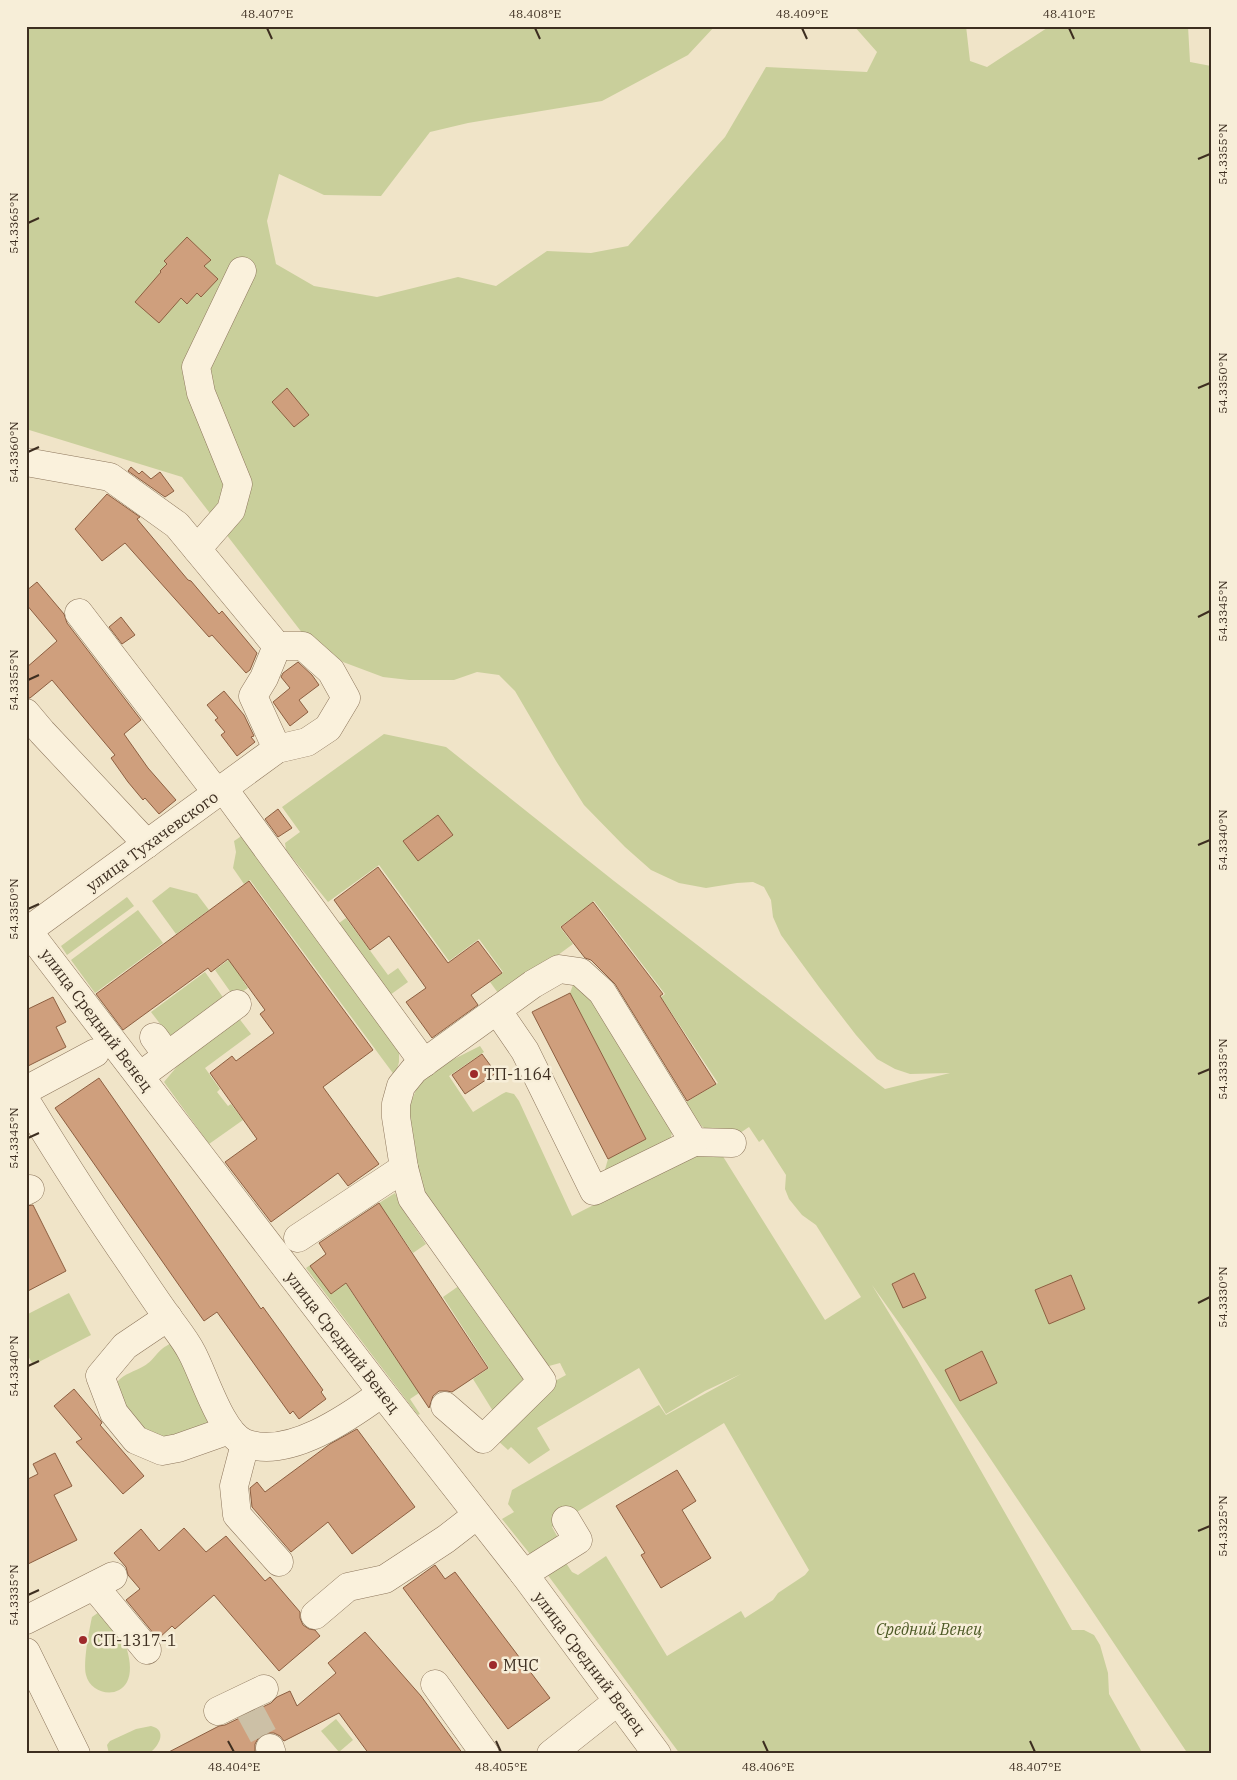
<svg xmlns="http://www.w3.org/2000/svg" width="1237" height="1780" viewBox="0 0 1237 1780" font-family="'IBM Plex Serif',serif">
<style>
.green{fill:#c9cf9b}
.building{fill:#cf9f7d;stroke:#8d5f41}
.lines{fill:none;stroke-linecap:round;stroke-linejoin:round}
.minor-tunnel{stroke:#ccc0a6;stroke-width:28;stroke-dasharray:28 14;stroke-linecap:butt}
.minor-casing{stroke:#8d765c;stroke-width:29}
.minor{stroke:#faf1dc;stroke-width:28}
.ticks{fill:none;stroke:#3d2e20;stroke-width:2}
.poi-dot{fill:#9e2a2b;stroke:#f7eed8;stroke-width:2}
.labels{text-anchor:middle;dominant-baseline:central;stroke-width:5;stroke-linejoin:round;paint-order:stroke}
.street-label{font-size:16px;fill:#3d2e20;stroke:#f7eed8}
.poi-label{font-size:16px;fill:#3d2e20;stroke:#f7eed8;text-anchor:start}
.park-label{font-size:16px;font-style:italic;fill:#4d5a26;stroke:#f7eed8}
.neatline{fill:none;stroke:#3d2e20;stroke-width:2}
.ticks-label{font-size:12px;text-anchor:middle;fill:#3d2e20}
</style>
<rect width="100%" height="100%" fill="#f0e4c8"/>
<!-- green -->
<g class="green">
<path d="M26,26H715L688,55L602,101L468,123L430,132L381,196L324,195L279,174L267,221L276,264L314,286L377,297L458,277L496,286L547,251L591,253L628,246L725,137L766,67L867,72L877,52L854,26H966L970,61L987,67L1050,26H1188L1190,62L1211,66V1754H1188L909,1337L872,1285L917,1359L1072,1630H1084L1094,1635L1100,1645L1108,1673L1109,1694L1143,1754H680L547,1574L566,1563L572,1572L578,1575L606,1556L667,1656L741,1611L745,1618L773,1600L778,1593L805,1575L809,1570L724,1423L552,1527L561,1543L534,1559L502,1519L514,1512L508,1504L512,1490L659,1405L666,1415L741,1374L705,1391L666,1414L639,1368L537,1428L550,1450L529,1464L511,1447L508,1450L496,1439L546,1386L566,1375L560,1363L549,1366L541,1362L426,1207L406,1113L417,1088L432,1070L480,1046L484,1052L449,1076L473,1112L502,1094L506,1092L514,1094L519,1101L572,1216L680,1161L719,1150L825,1320L861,1297L816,1225L802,1215L789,1199L785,1189L786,1175L763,1139L759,1142L749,1127C744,1130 737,1136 731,1137C710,1140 694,1119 683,1104L718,1083L661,997L665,994L594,901L560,927L573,944L501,997L490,982L503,972L479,939L449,961L379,865L328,902L286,850L285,843L300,832L282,807L384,734L446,747L614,881L885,1089L950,1073L910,1074L895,1069L877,1059L856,1035L819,987L781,935L773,917L771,900L764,887L753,882L737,883L706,888L679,883L651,870L625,847L584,805L556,761L515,691L499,675L477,672L454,680H409L383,677L343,662L303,634L182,477L26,429Z"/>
<path d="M243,835L399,1051V1062L395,1076L250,880L244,884L233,868L236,852L234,841Z"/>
<path d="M170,887L197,894L209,910L176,934L152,901Z"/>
<path d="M127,897L134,906L67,955L61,946Z"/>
<path d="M138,910L163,943L95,993L71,960Z"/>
<path d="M346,918L388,975L398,968L408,982L390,995L335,926Z"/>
<path d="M244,948L259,969L243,981L248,988L234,997L215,970Z"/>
<path d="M205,972L227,1003L174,1042L151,1012Z"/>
<path d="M573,985H582L673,1129L671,1137L667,1145L604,1173L608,1159L646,1139L570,993Z"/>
<path d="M238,1017L251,1034L205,1068L220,1089L217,1092L228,1106L231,1104L243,1120L209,1144L164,1082L185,1057Z"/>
<path d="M395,1193L401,1207L426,1244L413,1253L379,1203Z"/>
<path d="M326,1254L419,1393L410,1399L420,1414L418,1415L414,1410L306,1268Z"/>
<path d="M463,1283L525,1376L524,1384L496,1416L473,1379L489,1368L443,1297Z"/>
<path d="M69,1293L91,1335L33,1365L26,1352V1315Z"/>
<path d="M172,1343L212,1406L210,1429L154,1439L128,1417L117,1382C125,1373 134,1372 144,1366C156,1359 156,1350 172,1343Z"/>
<path d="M102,1610C106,1613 111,1616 114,1620C123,1634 136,1666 127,1682C117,1700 90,1693 86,1675C83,1662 89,1631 92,1617Z"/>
<path d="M336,1719L353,1740L339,1752L321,1731Z"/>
<path d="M151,1726C168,1730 159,1747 148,1754H109L107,1745L110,1741L136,1729Z"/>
</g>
<!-- building -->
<g class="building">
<path d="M187,237L211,260L204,266L218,279L201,297L197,293L187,304L181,298L159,323L135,302L161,272L160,271L167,264L164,261Z"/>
<path d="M287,388L309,415L294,427L272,402Z"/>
<path d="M131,467L139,474L142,471L151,479L160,472L174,491L165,497L128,471Z"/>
<path d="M107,494L140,517L137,519L188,580L191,581L219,614L222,611L257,653L250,670L246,673L212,635L209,637L125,543L102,561L75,529Z"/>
<path d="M37,582L64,614L67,623L141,720L124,734L148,768L176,800L159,814L145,798L143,800L128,782L111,758L115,755L52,680L30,698H26V668L57,641L26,604V591Z"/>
<path d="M121,617L135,635L122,644L109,627Z"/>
<path d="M298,662L312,675L319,685L299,700L308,712L290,726L273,702L290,688L281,677L283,673Z"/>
<path d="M224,691L244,715L254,736L251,737L255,742L237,756L221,735L225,732L215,720L218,718L207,705Z"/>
<path d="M278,809L292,828L278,837L265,819Z"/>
<path d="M438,815L453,835L418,861L403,841Z"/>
<path d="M378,867L448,963L478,941L502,973L471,995L478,1005L432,1038L406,1002L426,988L389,936L370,950L334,900Z"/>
<path d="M249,881L373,1050L323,1087L379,1164L348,1186L338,1173L271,1222L225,1162L257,1139L210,1073L232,1056L236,1061L274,1033L260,1014L265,1010L228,959L211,972L208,968L123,1030L96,994Z"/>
<path d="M593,902L663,994L660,996L716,1084L687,1101L615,984L591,960L585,958L561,927Z"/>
<path d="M570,993L646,1139L608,1159L532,1012Z"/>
<path d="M53,997L66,1022L56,1027L66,1047L26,1067V1010Z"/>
<path d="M482,1054L496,1073L465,1094L452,1075Z"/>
<path d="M99,1078L261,1309L263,1307L323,1390L321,1392L326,1399L299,1419L293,1411L290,1414L217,1312L204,1321L55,1108Z"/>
<path d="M379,1203L488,1368L452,1392L447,1391H439L433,1396L429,1408L346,1283L331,1294L310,1266L326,1254L319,1243Z"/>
<path d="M33,1205L66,1271L26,1292V1206Z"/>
<path d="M914,1273L926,1298L903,1308L892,1284Z"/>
<path d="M1071,1275L1085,1309L1049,1324L1035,1290Z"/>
<path d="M982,1351L997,1383L960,1401L945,1370Z"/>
<path d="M74,1389L101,1421L102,1423L100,1425L144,1476L123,1494L76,1442L82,1439L54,1406Z"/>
<path d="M357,1429L415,1507L352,1554L328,1522L291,1552L252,1507L250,1488L257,1482L265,1492L330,1444Z"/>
<path d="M55,1453L72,1486L54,1495L77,1540L26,1565V1480L38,1474L33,1464Z"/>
<path d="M677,1470L696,1501L682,1510L711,1558L661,1588L641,1555L645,1553L616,1506Z"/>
<path d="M184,1528L206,1552L226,1536L265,1581L270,1577L300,1612V1618L303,1625L309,1629L315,1630L320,1636L279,1671L214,1595L175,1629L172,1626L158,1639L126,1600L140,1589L128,1575L126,1567L114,1553L141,1529L159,1551Z"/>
<path d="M435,1565L445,1579L455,1572L550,1698L508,1729L403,1588Z"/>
<path d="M365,1632L421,1696L463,1754H369L339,1713L284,1741L280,1736L274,1733H265L259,1737L255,1744V1754H165L219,1726L225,1725L271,1703L277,1697L290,1691L297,1706L336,1673L328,1663Z"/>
</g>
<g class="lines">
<!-- minor-tunnel -->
<path class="minor-tunnel" d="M250,1711L270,1748"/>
<defs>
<g id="minor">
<path d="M26,462L110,477L177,525L277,646L264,678L253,696L277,749"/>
<path d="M197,549L231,510L238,484L201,393L196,367L242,271"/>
<path d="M79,613L217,793"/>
<path d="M26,713L42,732L147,844"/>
<path d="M223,788L424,1063"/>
<path d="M28,931L382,1393L524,1574L657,1754"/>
<path d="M26,932L277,749L307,742L328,728L346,698L331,671L303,646H277"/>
<path d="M497,1010L533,984L559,969L580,972L602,992L694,1142L732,1143"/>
<path d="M154,1037L167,1055"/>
<path d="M140,1076L237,1004"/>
<path d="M26,1090L95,1053"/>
<path d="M29,1106C62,1160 96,1213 132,1265C144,1283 156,1301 169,1319C177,1330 186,1341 192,1353C204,1375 221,1434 245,1443C288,1460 349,1417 382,1393"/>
<path d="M404,1168L396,1117V1104L401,1086L414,1070L497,1010L525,1051L594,1191L694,1142"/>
<path d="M26,1191L30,1189"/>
<path d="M298,1238L404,1168L412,1198L542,1381L483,1439L445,1406"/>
<path d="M168,1317L125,1346L100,1376L114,1413L136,1440L162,1451L178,1448L229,1430"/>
<path d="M245,1444L234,1486L237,1515L279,1562"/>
<path d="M524,1574L578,1540L566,1520"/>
<path d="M94,1586L147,1650"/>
<path d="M315,1615L348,1587L385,1579L446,1539L477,1515"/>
<path d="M26,1620L113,1576"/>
<path d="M26,1652L76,1754"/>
<path d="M435,1684L485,1754"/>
<path d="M218,1711L264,1689"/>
<path d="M270,1748L272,1754"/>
<path d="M551,1754L618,1701"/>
</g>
</defs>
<!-- minor casing -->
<use href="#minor" class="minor-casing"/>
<!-- minor -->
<use href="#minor" class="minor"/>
</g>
<!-- ticks -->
<path class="ticks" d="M267,28L272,39M535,28L540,39M802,28L807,39M1069,28L1074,39M1198,159L1210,154M28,223L39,218M1198,388L1210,383M28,452L39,447M1198,617L1210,611M28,680L39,675M1198,845L1210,840M28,909L39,904M1198,1074L1210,1069M28,1138L39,1133M1198,1303L1210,1297M28,1366L39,1361M1198,1531L1210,1526M28,1595L39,1590M228,1741L234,1752M496,1741L501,1752M763,1741L768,1752M1030,1741L1035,1752"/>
<!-- markers -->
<g class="poi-dot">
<circle cx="474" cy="1074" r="5"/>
<circle cx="83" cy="1640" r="5"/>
<circle cx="493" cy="1665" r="5"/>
</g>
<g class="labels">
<!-- street labels -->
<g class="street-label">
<text transform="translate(152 841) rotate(-36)">улица Тухачевского</text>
<text transform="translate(97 1020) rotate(53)">улица Средний Венец</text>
<text transform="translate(343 1342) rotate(52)">улица Средний Венец</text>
<text transform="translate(590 1663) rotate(53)">улица Средний Венец</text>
</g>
<!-- poi labels -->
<g class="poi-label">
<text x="484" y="1074">ТП-1164</text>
<text x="93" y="1640">СП-1317-1</text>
<text x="503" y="1665">МЧС</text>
</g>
<!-- park labels -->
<g class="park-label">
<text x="929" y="1629">Средний Венец</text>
</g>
</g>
<!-- border -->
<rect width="1237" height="1780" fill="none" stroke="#f7eed8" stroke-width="55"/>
<rect x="28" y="28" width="1182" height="1724" class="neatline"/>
<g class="ticks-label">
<text x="267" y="18">48.407°E</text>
<text x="535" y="18">48.408°E</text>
<text x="802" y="18">48.409°E</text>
<text x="1069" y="18">48.410°E</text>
<text transform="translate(1223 154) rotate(-90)" y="4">54.3355°N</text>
<text transform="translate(14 223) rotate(-90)" y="4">54.3365°N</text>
<text transform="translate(1223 383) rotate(-90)" y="4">54.3350°N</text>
<text transform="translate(14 452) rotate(-90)" y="4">54.3360°N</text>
<text transform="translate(1223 611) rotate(-90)" y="4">54.3345°N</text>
<text transform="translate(14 680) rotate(-90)" y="4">54.3355°N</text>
<text transform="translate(1223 840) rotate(-90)" y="4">54.3340°N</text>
<text transform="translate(14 909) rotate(-90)" y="4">54.3350°N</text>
<text transform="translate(1223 1069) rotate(-90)" y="4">54.3335°N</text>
<text transform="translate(14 1138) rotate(-90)" y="4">54.3345°N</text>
<text transform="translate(1223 1297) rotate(-90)" y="4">54.3330°N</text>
<text transform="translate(14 1366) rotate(-90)" y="4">54.3340°N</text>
<text transform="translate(1223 1526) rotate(-90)" y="4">54.3325°N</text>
<text transform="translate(14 1595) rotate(-90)" y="4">54.3335°N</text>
<text x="234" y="1771">48.404°E</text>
<text x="501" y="1771">48.405°E</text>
<text x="768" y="1771">48.406°E</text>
<text x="1035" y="1771">48.407°E</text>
</g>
</svg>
